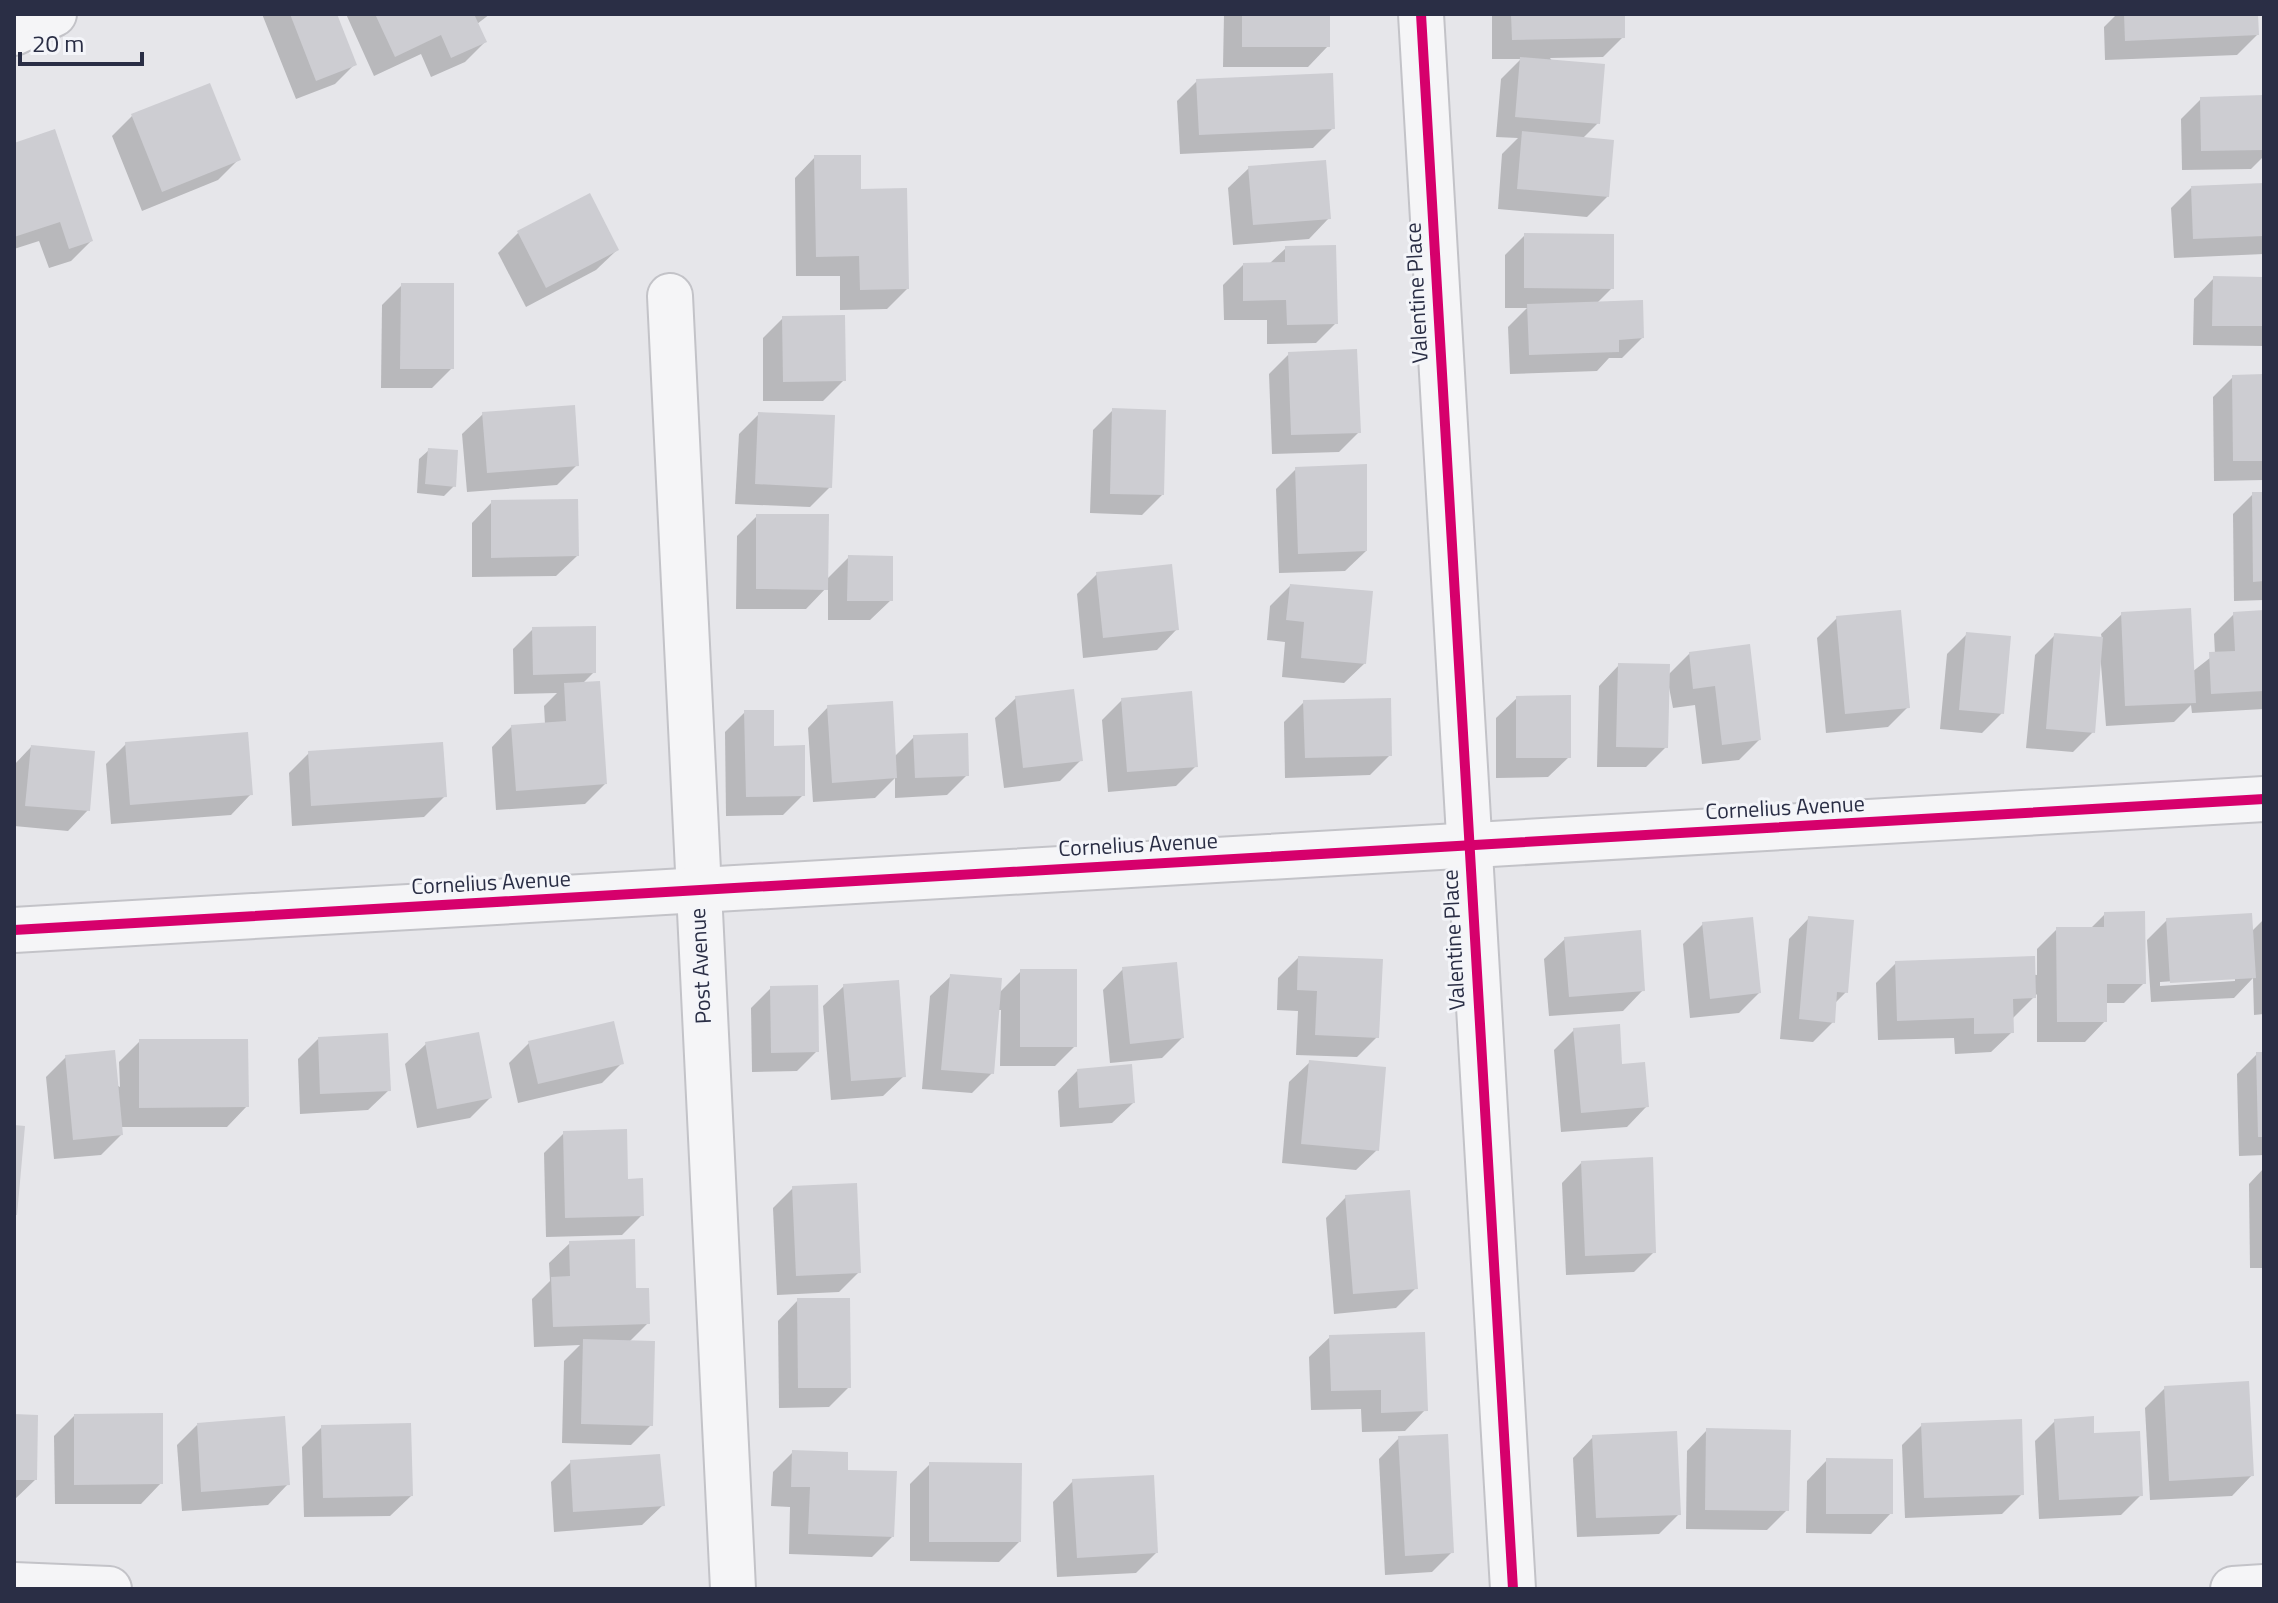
<svg xmlns="http://www.w3.org/2000/svg" width="2278" height="1603" viewBox="0 0 2278 1603" font-family="'Titillium Web',sans-serif">
<style>
.shadow{fill:#0003;fill-rule:evenodd}
.building{fill:#cdcdd2}
.lines{fill:none;stroke-linecap:round;stroke-linejoin:round}
.minor-casing{stroke:#c3c3c8;stroke-width:48}
.minor{stroke:#f5f5f7;stroke-width:44}
.cycleway-casing{stroke:#f4f5f9;stroke-width:15}
.cycleway{stroke:#d6006c;stroke-width:10}
.labels{text-anchor:middle;dominant-baseline:central;stroke-width:6;stroke-linejoin:round;paint-order:stroke}
.street-label{font-size:22px;fill:#2a2e45;stroke:#f4f5f9}
</style>
<rect width="100%" height="100%" fill="#e6e6ea"/>
<!-- shadow -->
<g class="shadow">
<path d="M262,14H335L355,64L335,84L296,99Z"/>
<path d="M346,14H490L477,24L485,42L465,62L431,77L421,54L374,76Z"/>
<path d="M1224,14H1328V46L1308,67H1223Z"/>
<path d="M1492,14H1623V37L1603,57L1550,58L1598,123L1582,139L1608,196L1587,217L1498,209L1502,154L1518,138L1496,137L1501,79L1521,59H1492Z"/>
<path d="M2117,14H2256L2257,35L2237,55L2105,60L2104,27Z"/>
<path d="M1197,81L1333,128L1313,148L1180,154L1177,101Z"/>
<path d="M2264,97V156L2251,169L2182,170L2181,119L2201,99Z"/>
<path d="M132,116L238,160L218,180L142,211L112,136Z"/>
<path d="M14,145L91,241L71,261L49,268L39,241L14,249Z"/>
<path d="M815,157L859,191L907,289L887,309L840,310V276H796L795,178Z"/>
<path d="M1249,168L1329,218L1309,239L1233,245L1228,188Z"/>
<path d="M2264,185V254L2174,258L2171,208L2191,188Z"/>
<path d="M589,196L617,250L596,270L526,307L498,253L518,233Z"/>
<path d="M1525,235L1612,288L1596,304L1642,338L1622,358H1609L1597,371L1510,374L1508,327L1527,308H1505V255Z"/>
<path d="M1286,248L1336,323L1316,343L1267,344V320H1224L1223,285L1243,265L1269,264Z"/>
<path d="M2214,278L2264,279V346L2193,345L2194,299Z"/>
<path d="M402,285L452,368L432,388H381L382,305Z"/>
<path d="M783,318L844,380L823,401H763V338Z"/>
<path d="M1289,354L1359,432L1339,452L1272,454L1269,374Z"/>
<path d="M2264,376V480L2214,481L2213,397L2233,377Z"/>
<path d="M1113,410L1162,495L1142,515L1090,513L1093,430Z"/>
<path d="M483,414L577,465L557,485L467,492L462,434Z"/>
<path d="M759,414L830,487L810,507L735,504L739,434Z"/>
<path d="M429,450L454,486L444,496L417,493L419,459Z"/>
<path d="M1296,469L1366,551L1345,571L1279,573L1276,489Z"/>
<path d="M2253,494H2264V600L2234,601L2233,514Z"/>
<path d="M492,502L577,556L556,576L472,577V523Z"/>
<path d="M757,516L826,580L849,557L891,600L870,620H828V586L806,609H736L737,536Z"/>
<path d="M1097,574L1177,629L1157,650L1083,658L1077,594Z"/>
<path d="M1290,586L1365,663L1344,683L1282,677L1285,642L1267,640L1270,606Z"/>
<path d="M2264,612V709L2192,713L2191,705L2174,722L2106,726L2100,652L2093,732L2073,752L2026,748L2035,655L2055,635L2102,639L2101,634L2122,614L2192,672L2215,654L2214,634L2234,614Z"/>
<path d="M1837,618L1908,707L1888,727L1826,733L1817,638Z"/>
<path d="M533,629L594,672L582,684L605,784L585,804L496,810L492,747L512,726L545,724L544,706L557,693L514,694L513,649Z"/>
<path d="M1967,634L2002,713L1982,733L1940,729L1947,654Z"/>
<path d="M1690,653L1759,740L1739,760L1702,764L1695,705L1673,708L1668,682L1666,747L1646,767H1597L1599,686L1619,665L1668,675Z"/>
<path d="M1016,698L1081,760L1060,781L1004,788L995,718Z"/>
<path d="M1517,698L1569,757L1548,777L1496,778V718Z"/>
<path d="M1122,700L1196,766L1176,786L1108,792L1102,720Z"/>
<path d="M1304,702L1390,755L1370,775L1285,778L1284,722Z"/>
<path d="M828,707L894,757L914,737L967,775L947,795L895,798V778L875,798L813,802L808,728Z"/>
<path d="M745,712L803,795L783,815L726,816L725,732Z"/>
<path d="M126,744L251,794L231,815L111,824L106,764Z"/>
<path d="M31,747L88,810L68,831L14,826V765Z"/>
<path d="M309,753L445,796L424,817L292,826L289,773Z"/>
<path d="M2105,914L2144,983L2124,1003H2105V1021L2085,1042H2037V994L2013,1018L2012,1032L1991,1052L1955,1054L1954,1038L1878,1040L1876,983L1896,963L2037,975V949L2057,929H2090Z"/>
<path d="M1809,918L1846,992L1834,1004L1833,1022L1813,1042L1780,1039L1789,939Z"/>
<path d="M2264,919V1014L2254,1015L2253,978L2234,998L2151,1002L2147,940L2167,920L2251,932ZM2235,977V981L2160,986V982Z"/>
<path d="M1703,924L1759,993L1739,1013L1690,1018L1683,944Z"/>
<path d="M1565,939L1643,990L1623,1011L1549,1016L1544,959Z"/>
<path d="M1298,958L1377,1037L1357,1057L1296,1055L1298,1011L1277,1010L1278,978Z"/>
<path d="M1123,969L1182,1038L1162,1058L1110,1063L1103,990Z"/>
<path d="M1021,971L1075,1046L1055,1066H1000L1001,1010H997L992,1073L972,1093L922,1089L930,996L951,976L999,993Z"/>
<path d="M844,986L904,1076L883,1096L831,1100L823,1006Z"/>
<path d="M771,988L817,1051L797,1071L752,1072L751,1008Z"/>
<path d="M1574,1030L1620,1066L1647,1106L1627,1127L1561,1132L1554,1050Z"/>
<path d="M318,1039L389,1090L368,1110L300,1114L298,1059Z"/>
<path d="M140,1041L247,1106L227,1127H120L121,1135L101,1155L54,1159L46,1077L66,1057L120,1087L119,1062Z"/>
<path d="M529,1043L622,1063L602,1083L518,1103L509,1063Z"/>
<path d="M426,1044L490,1098L470,1118L417,1128L405,1064Z"/>
<path d="M2257,1054H2264V1155L2239,1156L2237,1074Z"/>
<path d="M1310,1062L1377,1150L1356,1170L1282,1163L1289,1082Z"/>
<path d="M1078,1070L1133,1103L1112,1123L1060,1127L1058,1091Z"/>
<path d="M564,1133L626,1181L642,1215L622,1235L546,1237L544,1153Z"/>
<path d="M1582,1162L1654,1252L1634,1272L1566,1275L1562,1183Z"/>
<path d="M2264,1168V1268H2250L2249,1184Z"/>
<path d="M793,1188L859,1272L839,1292L777,1295L773,1208Z"/>
<path d="M1346,1197L1416,1288L1396,1308L1334,1314L1326,1218Z"/>
<path d="M570,1243L634,1290L648,1323L629,1342L651,1425L631,1445L562,1443L564,1361L580,1345L534,1347L532,1299L550,1281L549,1263Z"/>
<path d="M798,1300L849,1387L829,1407L779,1408L778,1321Z"/>
<path d="M1330,1337L1425,1410L1405,1431L1362,1432L1361,1409L1311,1410L1309,1357Z"/>
<path d="M2165,1388L2252,1475L2232,1496L2150,1500L2145,1408Z"/>
<path d="M14,1416L35,1480L14,1500Z"/>
<path d="M74,1416L161,1483L141,1504H55L54,1436Z"/>
<path d="M2055,1421L2092,1436L2141,1495L2121,1515L2039,1519L2035,1441Z"/>
<path d="M197,1425L288,1484L268,1505L182,1511L177,1445Z"/>
<path d="M1922,1425L2022,1494L2002,1514L1905,1518L1902,1445Z"/>
<path d="M322,1427L411,1496L390,1516L304,1517L302,1447Z"/>
<path d="M1707,1430L1787,1510L1767,1530L1686,1529L1687,1451Z"/>
<path d="M1593,1437L1679,1514L1659,1534L1577,1537L1573,1458Z"/>
<path d="M1399,1438L1452,1552L1432,1572L1385,1575L1379,1459Z"/>
<path d="M793,1452L846,1472L892,1537L872,1557L789,1554L790,1507L771,1506L773,1472Z"/>
<path d="M1827,1460L1891,1513L1871,1534L1806,1533L1807,1481Z"/>
<path d="M571,1462L663,1505L642,1525L554,1532L551,1482Z"/>
<path d="M930,1464L1019,1542L999,1562L910,1561V1484Z"/>
<path d="M1073,1481L1156,1553L1136,1573L1057,1577L1053,1502Z"/>
</g>
<!-- building -->
<g class="building">
<path d="M290,14H337L357,65L316,81Z"/>
<path d="M375,14H474L487,42L451,58L441,35L395,57Z"/>
<rect x="1242" y="14" width="88" height="33"/>
<path d="M1511,14H1625V38L1512,40Z"/>
<path d="M2124,14H2258L2259,35L2125,41Z"/>
<path d="M1520,57L1605,64L1600,124L1515,117Z"/>
<path d="M1333,73L1335,129L1199,135L1196,79Z"/>
<path d="M210,83L241,160L162,192L131,114Z"/>
<path d="M2264,95V150L2201,151L2200,97Z"/>
<path d="M55,129L93,241L69,249L60,222L14,237V143Z"/>
<path d="M1522,131L1614,140L1609,197L1517,189Z"/>
<path d="M814,155H861V189L907,188L909,289L860,290L859,256L816,257Z"/>
<path d="M1326,160L1331,219L1253,225L1248,166Z"/>
<path d="M2264,183V236L2193,239L2191,186Z"/>
<path d="M590,193L619,250L546,288L517,231Z"/>
<path d="M1524,233L1614,234V289L1524,288Z"/>
<path d="M1336,245L1338,324L1287,325L1286,300L1243,301V263L1285,262V246Z"/>
<path d="M2213,276L2264,277V326H2212Z"/>
<path d="M401,283H454V369H400Z"/>
<path d="M1643,300L1644,338L1619,340V352L1529,355L1527,304Z"/>
<path d="M845,315L846,381L783,382L782,316Z"/>
<path d="M1357,349L1361,433L1291,435L1288,352Z"/>
<path d="M2264,374V461H2233L2232,375Z"/>
<path d="M575,405L579,466L487,473L482,412Z"/>
<path d="M1112,408L1166,410L1164,495L1110,494Z"/>
<path d="M758,412L835,415L832,488L755,484Z"/>
<path d="M428,448L458,450L456,487L425,484Z"/>
<path d="M1367,464V551L1298,554L1295,467Z"/>
<path d="M2252,492H2264V581L2253,582Z"/>
<path d="M578,499L579,556L491,558V500Z"/>
<path d="M756,514H829L828,590L756,589Z"/>
<path d="M848,555L893,556V601H847Z"/>
<path d="M1172,564L1179,630L1103,638L1096,572Z"/>
<path d="M1290,584L1373,591L1366,664L1301,658L1304,622L1286,620Z"/>
<path d="M2191,608L2196,703L2125,706L2121,612Z"/>
<path d="M1901,610L1910,708L1845,714L1836,616Z"/>
<path d="M2264,610V691L2211,694L2209,652L2235,651L2233,612Z"/>
<path d="M596,626V673L533,675L532,627Z"/>
<path d="M1966,632L2011,636L2004,714L1959,710Z"/>
<path d="M2054,633L2103,637L2095,733L2046,729Z"/>
<path d="M1750,644L1761,740L1722,745L1715,686L1693,689L1689,652Z"/>
<path d="M1618,663L1670,664L1668,748L1616,747Z"/>
<path d="M600,681L607,784L516,791L511,725L566,721L564,683Z"/>
<path d="M1074,689L1083,761L1023,768L1015,696Z"/>
<path d="M1192,691L1198,767L1127,772L1121,698Z"/>
<path d="M1571,695V758H1516V696Z"/>
<path d="M1391,698L1392,756L1305,758L1303,700Z"/>
<path d="M893,701L897,778L832,783L827,705Z"/>
<path d="M744,710H774V746L805,745V796L746,797Z"/>
<path d="M248,732L253,795L130,805L125,742Z"/>
<path d="M968,733L969,776L915,778L913,735Z"/>
<path d="M443,742L447,797L311,806L308,751Z"/>
<path d="M31,745L95,751L90,811L25,806Z"/>
<path d="M2145,911L2146,984H2107V1022H2057L2056,927H2104V912Z"/>
<path d="M2252,913L2256,978L2170,983L2166,918Z"/>
<path d="M1808,916L1854,920L1848,993L1837,992L1835,1023L1799,1019Z"/>
<path d="M1753,917L1761,993L1710,999L1702,922Z"/>
<path d="M1641,930L1645,991L1569,997L1564,937Z"/>
<path d="M1298,956L1383,959L1379,1038L1315,1035L1317,991L1297,990Z"/>
<path d="M2035,956L2036,998L2013,999L2014,1033L1974,1034V1018L1897,1021L1895,961Z"/>
<path d="M1177,962L1184,1038L1130,1044L1122,967Z"/>
<rect x="1020" y="969" width="57" height="78"/>
<path d="M950,974L1002,978L994,1074L941,1070Z"/>
<path d="M899,980L906,1077L851,1081L843,984Z"/>
<path d="M818,985L819,1052L771,1053L770,986Z"/>
<path d="M614,1021L624,1064L538,1084L528,1041Z"/>
<path d="M1620,1024L1622,1064L1645,1062L1649,1107L1581,1113L1573,1028Z"/>
<path d="M479,1032L492,1098L437,1109L425,1042Z"/>
<path d="M388,1033L391,1091L320,1094L318,1037Z"/>
<path d="M139,1039H248L249,1107L139,1108Z"/>
<path d="M115,1050L123,1135L73,1140L65,1055Z"/>
<path d="M2256,1052H2264V1137H2258Z"/>
<path d="M1309,1060L1386,1067L1379,1151L1301,1144Z"/>
<path d="M1132,1064L1135,1103L1079,1108L1077,1069Z"/>
<path d="M14,1125L25,1126L17,1215H14Z"/>
<path d="M627,1129L628,1179L643,1178L644,1216L565,1218L563,1131Z"/>
<path d="M1653,1157L1656,1253L1585,1256L1581,1161Z"/>
<path d="M857,1183L861,1273L796,1276L792,1186Z"/>
<path d="M1410,1190L1418,1289L1353,1294L1345,1195Z"/>
<path d="M635,1239L636,1288H649L650,1324L553,1327L551,1277L570,1276L569,1241Z"/>
<path d="M797,1298H850L851,1388H798Z"/>
<path d="M1425,1332L1428,1411L1381,1413V1390L1331,1391L1329,1335Z"/>
<path d="M583,1339L655,1341L653,1426L581,1424Z"/>
<path d="M2249,1381L2254,1476L2169,1481L2164,1386Z"/>
<path d="M163,1413V1484L74,1485V1414Z"/>
<path d="M14,1414L38,1415L37,1480H14Z"/>
<path d="M285,1416L290,1485L201,1492L197,1423Z"/>
<path d="M2094,1416V1433L2140,1431L2143,1496L2059,1500L2054,1419Z"/>
<path d="M2022,1419L2024,1495L1924,1498L1921,1423Z"/>
<path d="M411,1423L413,1496L323,1498L321,1425Z"/>
<path d="M1706,1428L1791,1430L1789,1511L1705,1510Z"/>
<path d="M1677,1431L1681,1515L1596,1518L1592,1435Z"/>
<path d="M1448,1434L1454,1553L1405,1556L1398,1436Z"/>
<path d="M792,1450L848,1452V1470L897,1471L894,1537L808,1534L810,1487H791Z"/>
<path d="M660,1454L665,1506L573,1512L570,1460Z"/>
<path d="M1826,1458L1893,1459V1514H1826Z"/>
<path d="M929,1462L1022,1463L1021,1542H929Z"/>
<path d="M1154,1475L1158,1553L1077,1558L1072,1479Z"/>
</g>
<g class="lines">
<defs>
<g id="minor">
<path d="M1421,14L1513,1589"/>
<path d="M14,33L54,14"/>
<path d="M670,296L733,1589"/>
<path d="M14,930L2264,799"/>
<path d="M14,1585L109,1589"/>
<path d="M2233,1589L2264,1587"/>
</g>
</defs>
<!-- minor casing -->
<use href="#minor" class="minor-casing"/>
<!-- minor -->
<use href="#minor" class="minor"/>
<defs>
<g id="cycleway">
<path d="M1421,14L1513,1589"/>
<path d="M14,930L2264,799"/>
</g>
</defs>
<!-- cycleway casing -->
<use href="#cycleway" class="cycleway-casing"/>
<!-- cycleway -->
<use href="#cycleway" class="cycleway"/>
</g>
<g class="labels">
<!-- street labels -->
<g class="street-label">
<text transform="translate(1416 293) rotate(-93)">Valentine Place</text>
<text transform="translate(1785 807) rotate(-3)">Cornelius Avenue</text>
<text transform="translate(1138 844) rotate(-3)">Cornelius Avenue</text>
<text transform="translate(491 882) rotate(-3)">Cornelius Avenue</text>
<text transform="translate(1453 940) rotate(-93)">Valentine Place</text>
<text transform="translate(700 966) rotate(-93)">Post Avenue</text>
</g>
</g>
<!-- border -->
<rect width="2278" height="1603" fill="none" stroke="#2a2e45" stroke-width="32"/>
<!-- scale -->
<path d="M20 52v12h122v-12" fill="none" stroke="#2a2e45" stroke-width="4"/>
<text x="32" y="52" font-size="24" fill="#2a2e45" stroke="#f4f5f9" stroke-width="6" paint-order="stroke">20 m</text>
</svg>
